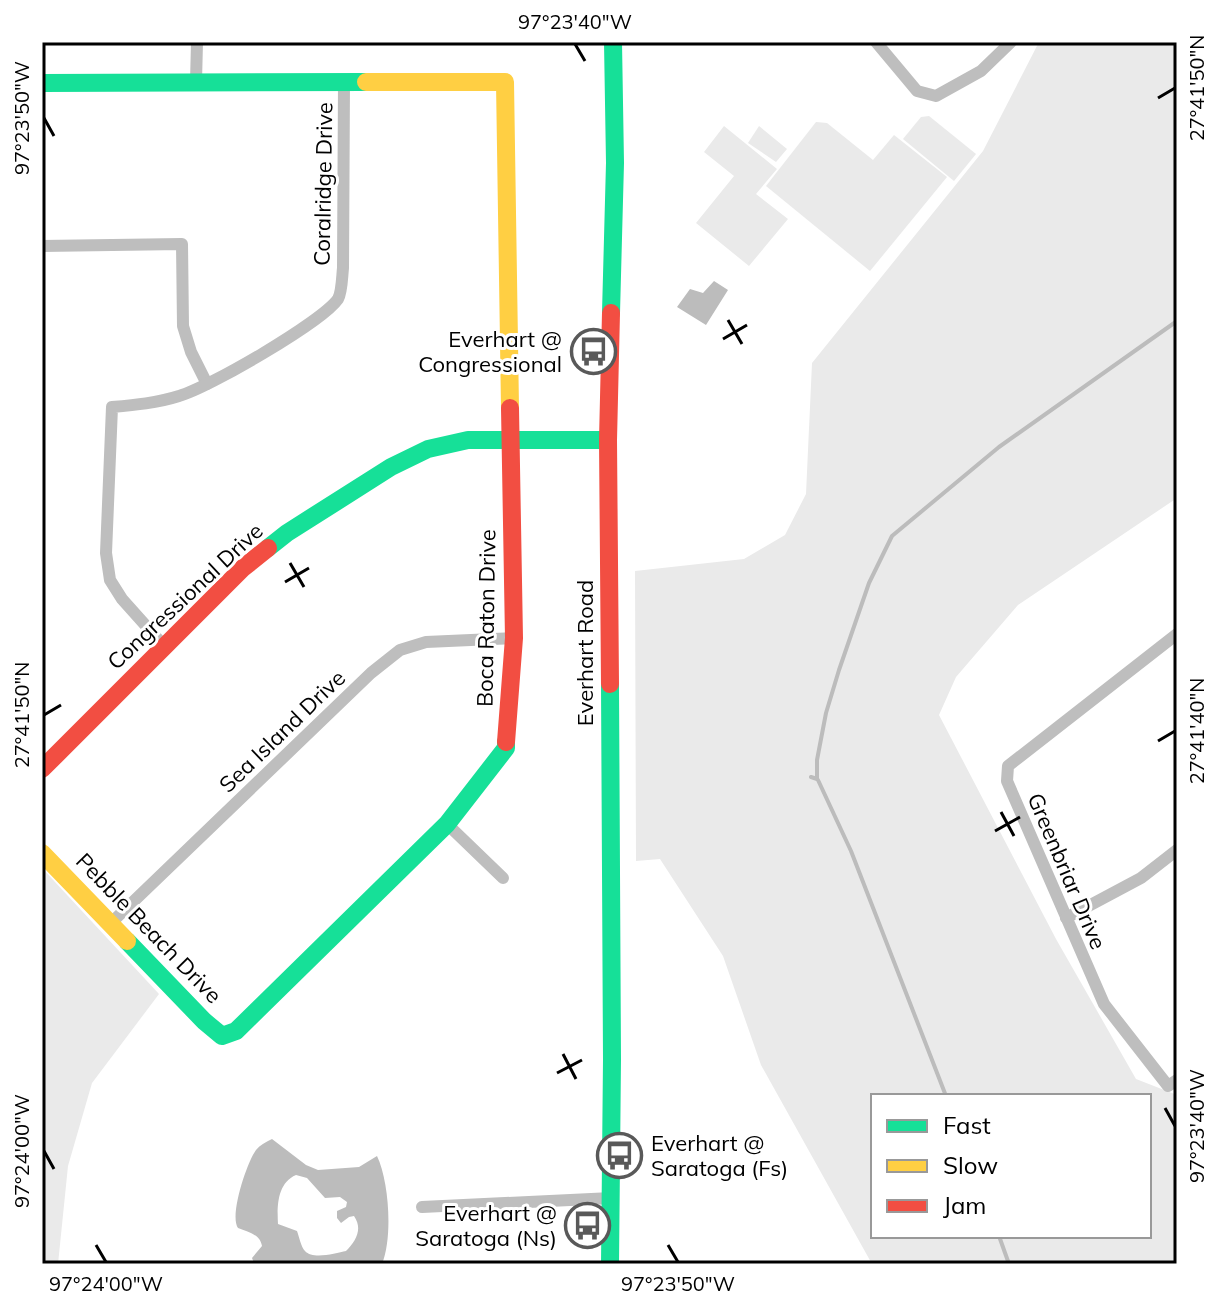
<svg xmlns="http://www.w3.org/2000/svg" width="1219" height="1306" viewBox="0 0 1219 1306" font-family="Mulish,sans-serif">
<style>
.green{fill:#eaeaea;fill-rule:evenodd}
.water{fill:#bcbcbc;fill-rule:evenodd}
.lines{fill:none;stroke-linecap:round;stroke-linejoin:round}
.stream{stroke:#bcbcbc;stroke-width:4}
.street{stroke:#bebebe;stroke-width:12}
.fast{stroke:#16e098;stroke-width:18}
.slow{stroke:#ffcf43;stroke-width:18}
.jam{stroke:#f24e42;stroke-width:18}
.ticks{fill:none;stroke:#000;stroke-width:3}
.labels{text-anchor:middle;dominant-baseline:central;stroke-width:6;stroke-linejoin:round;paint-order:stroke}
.street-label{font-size:22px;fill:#000;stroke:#fff}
.poi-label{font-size:22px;fill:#000;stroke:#fff;text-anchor:end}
.neatline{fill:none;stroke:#000;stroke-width:3}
.ticks-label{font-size:20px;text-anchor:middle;fill:#000}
</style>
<rect width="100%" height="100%" fill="#fff"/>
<!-- green -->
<g class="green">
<path d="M1039,42H1177V498L1018,605L956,677L939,715L1056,939L1136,1079L1177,1095V1264H872L761,1065L723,956L660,859L636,861L635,571L744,559L785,535L806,494L812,363L983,151ZM873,1096H1149V1236H873Z"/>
<path d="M929,116L976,154L954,181L903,139L921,117Z"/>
<path d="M816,122L827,123L873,160L894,135L947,177L870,271L766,186Z"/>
<path d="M724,126L777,169L756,194L788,219L749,266L696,223L734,176L704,152Z"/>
<path d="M759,126L787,149L776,162L748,143Z"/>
<path d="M42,868L159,994L92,1083L68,1166L58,1264H42Z"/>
</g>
<!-- water -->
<g class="water">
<path d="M714,281L728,290L706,325L677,307L690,289L703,293Z"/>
<path d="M272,1139L306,1165L318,1170L359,1167L377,1156C389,1181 393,1237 382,1264L254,1263L252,1258L262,1246C260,1234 248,1232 238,1228C229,1216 247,1162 256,1150C260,1145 266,1142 272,1139ZM296,1175L307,1178L325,1198L340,1197L347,1202L346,1207L337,1211V1218L341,1223L349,1217L354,1216C363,1229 356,1241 346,1251C336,1253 313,1260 305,1251C301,1247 299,1236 297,1231L278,1224C277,1207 277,1183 296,1175Z"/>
</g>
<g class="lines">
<!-- stream -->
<g class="stream">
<path d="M811,777L817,779V760L826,713L839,670L869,583L892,536L999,447L1177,321"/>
<path d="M818,780L851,851L946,1096"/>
<path d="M999,1236L1009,1264"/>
</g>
<!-- street -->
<g class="street">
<path d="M876,42L917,91L936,96L981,71L1011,42"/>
<path d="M196,82L197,42"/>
<path d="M42,246L182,244L183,326L191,352L207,384"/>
<path d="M1177,634L1008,766L1007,781L1104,1004L1168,1086L1177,1080"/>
<path d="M164,646L122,599L110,580L106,553L112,407C135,405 157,403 179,396C208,388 322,322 338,299C342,292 342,277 343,268L344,82"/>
<path d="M447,824L503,878"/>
<path d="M1066,918L1141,878L1177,850"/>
<path d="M111,923L371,673L400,650L426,642L514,638"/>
<path d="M422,1207L612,1198"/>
</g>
<!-- fast -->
<g class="fast">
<path d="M42,83L366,82"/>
<path d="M611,313L615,163L613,42"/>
<path d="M268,548L287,533L391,467L428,449L468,440H608"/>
<path d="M610,684L612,1059L610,1264"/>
<path d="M127,941L204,1021L222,1036L236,1031L447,824L506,748V742"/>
</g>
<!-- slow -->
<g class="slow">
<path d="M366,82H505L510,408"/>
<path d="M42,853L127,941"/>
</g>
<!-- jam -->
<g class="jam">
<path d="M610,684L608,440L611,313"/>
<path d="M506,742L514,638L510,408"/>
<path d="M42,769L243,568L268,548"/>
</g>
</g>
<!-- ticks -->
<path class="ticks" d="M575,44L585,61M1158,98L1175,88M44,118L54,136M728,320L742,344M723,339L747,325M290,563L304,587M285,582L309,568M44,715L61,705M1158,741L1175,731M1001,812L1014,836M995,831L1020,817M563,1054L576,1079M557,1073L582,1060M1165,1108L1175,1126M44,1151L54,1169M96,1245L106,1262M668,1245L678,1262"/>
<!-- icons -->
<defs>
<symbol id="bus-ring" viewBox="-11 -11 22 22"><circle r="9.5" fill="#fff" stroke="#595959" stroke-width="1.5"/><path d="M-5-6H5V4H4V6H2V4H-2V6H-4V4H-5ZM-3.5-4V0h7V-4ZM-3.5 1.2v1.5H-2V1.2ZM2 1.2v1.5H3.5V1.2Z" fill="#595959"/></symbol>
</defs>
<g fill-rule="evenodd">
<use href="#bus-ring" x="568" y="326" width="51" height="51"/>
<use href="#bus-ring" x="594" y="1130" width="51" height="51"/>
<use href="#bus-ring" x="562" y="1200" width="51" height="51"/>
</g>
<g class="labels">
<!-- street labels -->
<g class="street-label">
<text transform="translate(323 184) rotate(-89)">Coralridge Drive</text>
<text transform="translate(185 596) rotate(-43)">Congressional Drive</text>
<text transform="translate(486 618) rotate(-89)">Boca Raton Drive</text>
<text transform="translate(585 653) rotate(-90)">Everhart Road</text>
<text transform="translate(282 731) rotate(-44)">Sea Island Drive</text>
<text transform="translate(1067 871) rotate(67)">Greenbriar Drive</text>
<text transform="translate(149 928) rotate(46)">Pebble Beach Drive</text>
</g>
<!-- poi labels -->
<g class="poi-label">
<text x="562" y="339">Everhart @<tspan x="562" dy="25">Congressional</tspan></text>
<text x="651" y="1143" text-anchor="start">Everhart @<tspan x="651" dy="25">Saratoga (Fs)</tspan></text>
<text x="557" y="1213">Everhart @<tspan x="557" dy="25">Saratoga (Ns)</tspan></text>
</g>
</g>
<!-- border -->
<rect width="1219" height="1306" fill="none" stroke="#ffffff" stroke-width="88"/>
<!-- legend -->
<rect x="871" y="1094" width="280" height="144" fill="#ffffff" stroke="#999999" stroke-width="2"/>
<rect x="887" y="1120" width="40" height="12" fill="#16e098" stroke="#999999" stroke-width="2"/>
<text x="943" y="1134" font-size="24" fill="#000000">Fast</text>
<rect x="887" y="1160" width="40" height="12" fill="#ffcf43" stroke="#999999" stroke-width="2"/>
<text x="943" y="1174" font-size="24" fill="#000000">Slow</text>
<rect x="887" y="1200" width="40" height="12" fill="#f24e42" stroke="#999999" stroke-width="2"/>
<text x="943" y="1214" font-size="24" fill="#000000">Jam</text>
<rect x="44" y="44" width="1131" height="1218" class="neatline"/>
<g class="ticks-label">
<text x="575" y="29">97°23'40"W</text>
<text transform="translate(1197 88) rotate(-90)" y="7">27°41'50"N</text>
<text transform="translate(22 118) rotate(-90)" y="7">97°23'50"W</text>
<text transform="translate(22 715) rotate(-90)" y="7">27°41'50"N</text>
<text transform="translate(1197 731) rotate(-90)" y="7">27°41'40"N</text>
<text transform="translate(1197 1126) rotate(-90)" y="7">97°23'40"W</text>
<text transform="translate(22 1151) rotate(-90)" y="7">97°24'00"W</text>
<text x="106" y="1291">97°24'00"W</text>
<text x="678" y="1291">97°23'50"W</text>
</g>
</svg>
